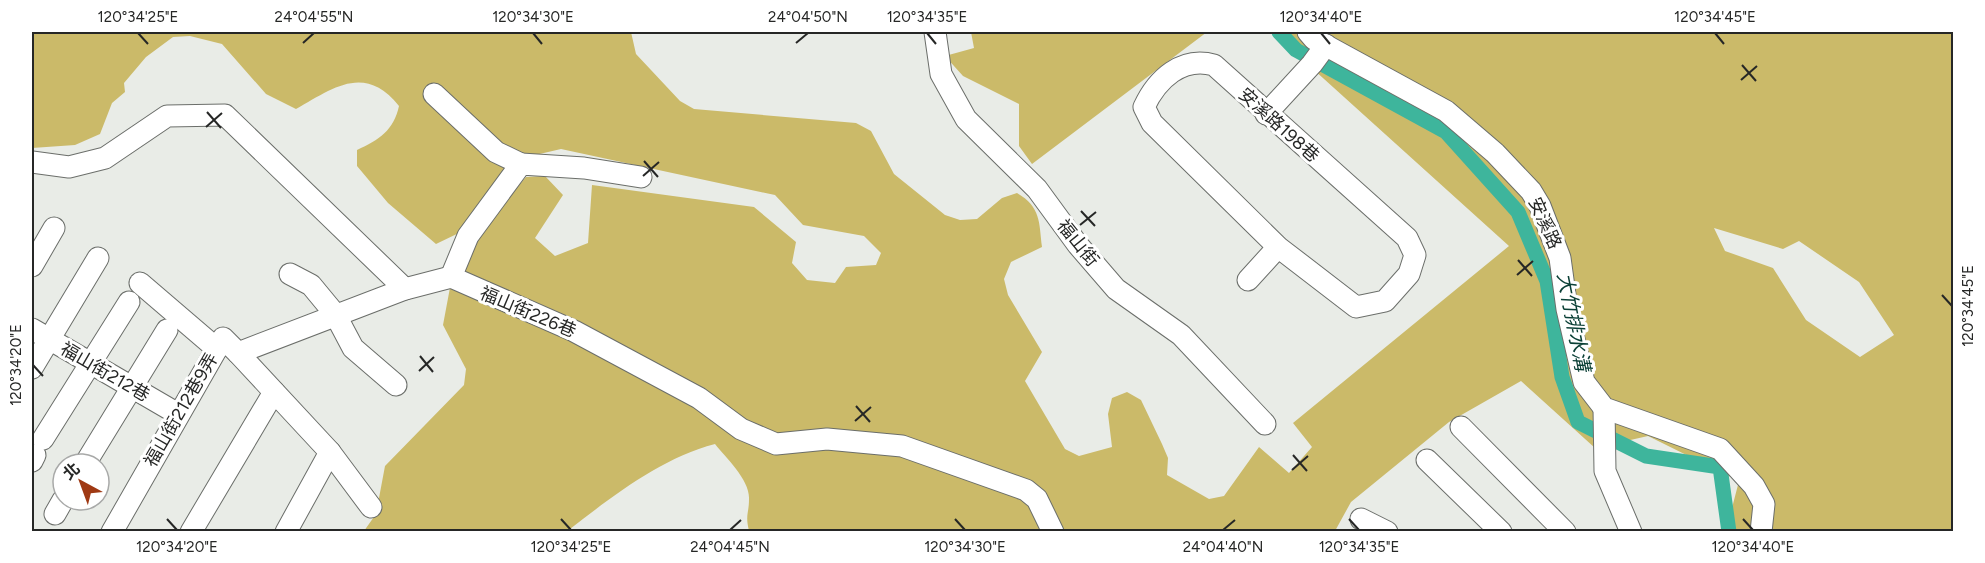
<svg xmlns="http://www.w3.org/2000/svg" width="1985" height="563" viewBox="0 0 1985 563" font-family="Figtree,'Noto Sans TC',sans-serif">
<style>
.green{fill:#cbba69;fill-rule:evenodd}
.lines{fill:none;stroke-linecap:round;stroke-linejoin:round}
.canal{stroke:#3eb59c;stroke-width:15}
.minor-casing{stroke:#6b6e6a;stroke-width:23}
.minor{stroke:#fff;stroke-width:21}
.ticks{fill:none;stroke:#262726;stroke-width:2}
.labels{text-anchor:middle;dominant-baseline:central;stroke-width:6;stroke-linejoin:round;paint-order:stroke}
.street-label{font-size:18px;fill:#262726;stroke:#fff}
.water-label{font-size:20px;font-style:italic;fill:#0b4036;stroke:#fff}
.neatline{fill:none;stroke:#262726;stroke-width:2}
.ticks-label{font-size:15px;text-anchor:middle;fill:#262726}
</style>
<rect width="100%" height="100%" fill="#e9ece7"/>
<!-- green -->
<g class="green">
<path d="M32,32H631L636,54L680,101L694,109L856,123L871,131L894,174L945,215L960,220L977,219L1002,198L1017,193C1041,207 1039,222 1042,247L1011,262L1004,279L1008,295L1042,352L1025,381L1065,449L1079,456L1112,447L1108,414L1112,398L1127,392L1141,400L1162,444L1168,458L1167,475L1209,499L1224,496L1259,447L1289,473L1312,447L1293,423L1509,246L1272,32H1953V531H1726L1739,481L1648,436L1595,448L1521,381L1449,422L1351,502L1335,531H749C745,514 749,514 749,499C750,480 726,458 715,444C661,458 613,496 570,529L571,531H364L376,514L385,466L464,385L466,369L443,325L452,277L467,246L526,177L545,176L563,195L535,238L555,256L588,243L592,185L754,207L796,242L792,263L807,280L835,283L846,267L876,265L881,253L864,236L803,225L775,195L561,149L518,159L463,231L436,244L388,203L357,166V150C379,140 394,130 399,106C365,63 333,88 296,109L266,94L222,44L190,36L173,37L146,57L124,83L125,92L112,103L100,134L75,145L32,148ZM1714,228L1783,249L1799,241L1859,282L1894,335L1860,357L1806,320L1773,268L1725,251Z"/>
<path d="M971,32H1207L1032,164L1019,146V104L963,76L945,56L974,48Z"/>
</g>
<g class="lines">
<!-- canal -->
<path class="canal" d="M1279,32L1296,50L1446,132L1518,212L1547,281L1562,377L1578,422L1646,456L1720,467L1729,532"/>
<defs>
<g id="minor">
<path d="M935,32L941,74L966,119L1037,189L1078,245L1116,289L1181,335L1265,424"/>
<path d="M1308,32L1314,39L1446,111L1495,153L1531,191L1540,206L1560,258L1567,309L1584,382L1604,408L1720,449L1754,486L1764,504L1761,532"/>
<path d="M434,94L496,152L521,164"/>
<path d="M1266,114L1312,64L1326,45"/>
<path d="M32,162L69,167L105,158L167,116L225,115L405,289"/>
<path d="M32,266L54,228"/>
<path d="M290,274L311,285L335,314L353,348L396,385"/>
<path d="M451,277L468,236L521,164L584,168L641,177"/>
<path d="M1248,280L1278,247L1356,307L1385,301L1409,274L1415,255L1407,238L1214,65C1182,56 1157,79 1144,107L1152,123L1278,247"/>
<path d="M140,283L217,349"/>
<path d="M32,329L178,414"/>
<path d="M238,353L330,452L371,507"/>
<path d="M32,368L98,258"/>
<path d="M1604,408L1605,471L1631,532"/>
<path d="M1461,427L1565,532"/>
<path d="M43,439L129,302"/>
<path d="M1427,460L1501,532"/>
<path d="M32,461L35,455"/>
<path d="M85,464L167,330"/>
<path d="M55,514L63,500"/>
<path d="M1361,519L1387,532"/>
<path d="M112,532L223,338L238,353L405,289L451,277L574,331L699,398L741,429L776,444L827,439L902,446L1026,490L1037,499L1053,532"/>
<path d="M191,532L274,392"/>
<path d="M286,532L330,452"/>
</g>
</defs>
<!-- minor casing -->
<use href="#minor" class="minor-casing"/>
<!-- minor -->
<use href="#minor" class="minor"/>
</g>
<!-- ticks -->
<path class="ticks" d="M138,33L148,44M533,33L542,44M927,33L936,44M1321,33L1330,44M1715,33L1724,44M303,43L314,33M796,43L808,33M1742,65L1756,81M1741,80L1757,66M207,112L221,128M206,127L222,113M644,161L658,177M643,176L659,162M1081,211L1095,226M1080,225L1096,212M1518,260L1532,276M1517,275L1533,261M1942,295L1952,306M420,356L433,372M33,365L43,376M419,371L434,357M856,406L870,422M855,421L871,407M1293,455L1307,471M1292,470L1308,456M167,519L177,530M561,519L571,530M955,519L965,530M1349,519L1359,530M1743,519L1753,530M730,530L741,520M1223,530L1235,520"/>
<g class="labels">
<!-- street labels -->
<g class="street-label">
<text transform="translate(1279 125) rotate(42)">安溪路198巷</text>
<text transform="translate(1545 223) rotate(66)">安溪路</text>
<text transform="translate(1078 243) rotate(51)">福山街</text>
<text transform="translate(528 312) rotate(23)">福山街226巷</text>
<text transform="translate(105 372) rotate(30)">福山街212巷</text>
<text transform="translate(181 410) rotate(-60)">福山街212巷9弄</text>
</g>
<!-- water labels -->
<g class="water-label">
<text transform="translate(1574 322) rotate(79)">大竹排水溝</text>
</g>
</g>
<!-- border -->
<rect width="1985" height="563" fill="none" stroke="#ffffff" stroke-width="66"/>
<!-- north arrow -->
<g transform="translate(81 482) rotate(319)"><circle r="28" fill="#ffffff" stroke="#a8a9a8" stroke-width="1.5"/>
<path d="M0-4.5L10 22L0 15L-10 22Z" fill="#9f3913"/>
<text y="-9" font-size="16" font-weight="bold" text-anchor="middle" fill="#262726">北</text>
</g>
<rect x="33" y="33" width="1919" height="497" class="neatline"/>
<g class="ticks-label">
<text x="138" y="22">120°34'25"E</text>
<text x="314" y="22">24°04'55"N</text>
<text x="533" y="22">120°34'30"E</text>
<text x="808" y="22">24°04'50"N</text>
<text x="927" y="22">120°34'35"E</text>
<text x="1321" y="22">120°34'40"E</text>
<text x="1715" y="22">120°34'45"E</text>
<text transform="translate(1968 306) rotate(-90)" y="5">120°34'45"E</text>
<text transform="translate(16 365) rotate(-90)" y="5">120°34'20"E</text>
<text x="177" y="552">120°34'20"E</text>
<text x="571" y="552">120°34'25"E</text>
<text x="730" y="552">24°04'45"N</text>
<text x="965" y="552">120°34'30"E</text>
<text x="1223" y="552">24°04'40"N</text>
<text x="1359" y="552">120°34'35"E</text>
<text x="1753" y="552">120°34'40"E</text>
</g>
</svg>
